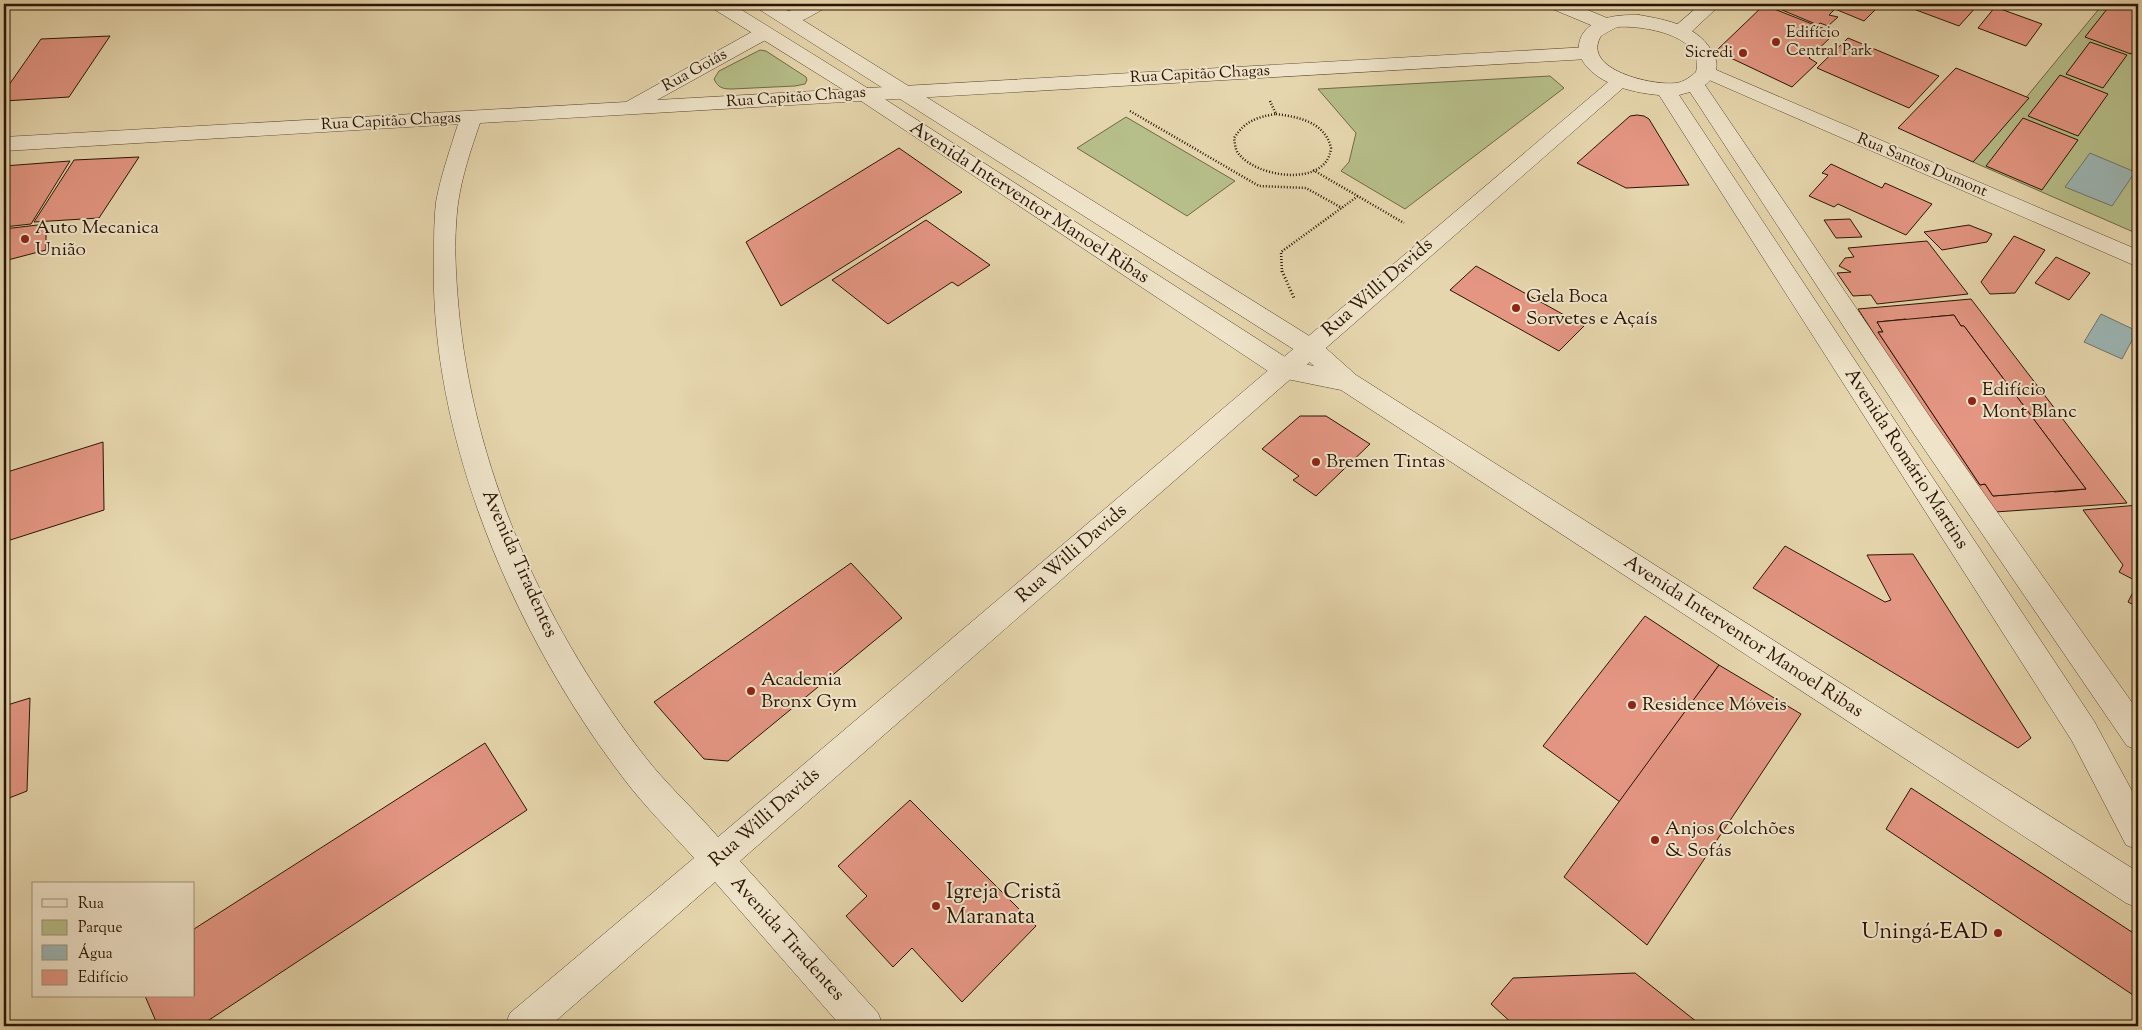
<svg xmlns="http://www.w3.org/2000/svg" width="2142" height="1030" viewBox="0 0 2142 1030" font-family="'Sorts Mill Goudy',serif">
<style>
.green{fill:#b6be89;stroke:#706946}
.water{fill:#9cb6b5;stroke:#6e756e}
.building{fill:#e49683;stroke:#2a1403;fill-rule:evenodd}
.lines{fill:none;stroke-linecap:round;stroke-linejoin:round}
.minor-casing{stroke:#59442e;stroke-width:1}
.tertiary-casing{stroke:#59442e;stroke-width:1}
.path-far1{stroke:#2a1403;stroke-width:2.5;stroke-dasharray:1 2;stroke-linecap:butt}
.path{stroke:#2a1403;stroke-width:3;stroke-dasharray:1 2.5;stroke-linecap:butt}
.minor{fill:#efe4ca;fill-rule:evenodd}
.tertiary{fill:#efe4ca;fill-rule:evenodd}
.poi-dot{fill:#8f2418;stroke:#efe4ca;stroke-width:2}
.labels{text-anchor:middle;dominant-baseline:central;stroke-width:4;stroke-linejoin:round;paint-order:stroke}
.far-poi-label{font-size:16px;fill:#2a1403;stroke:#efe4ca;text-anchor:start}
.far-street-label{font-size:16px;fill:#2a1403;stroke:#efe4ca}
.street-label{font-size:19px;fill:#2a1403;stroke:#efe4ca}
.poi-label{font-size:19px;fill:#2a1403;stroke:#efe4ca;text-anchor:start}
.near-poi-label{font-size:22px;fill:#2a1403;stroke:#efe4ca;text-anchor:start}
</style>
<rect width="100%" height="100%" fill="#e6d6ad"/>
<filter id="stains"><feTurbulence type="fractalNoise" baseFrequency=".004" numOctaves="4"/><feColorMatrix values="0 0 0 0 .2 0 0 0 0 .09 0 0 0 0 .02 0 0 0 .5 -.17"/></filter>
<radialGradient id="worn" r=".72"><stop offset=".6" stop-color="#630" stop-opacity="0"/><stop offset="1" stop-color="#630" stop-opacity=".3"/></radialGradient>
<!-- green -->
<g class="green">
<path d="M2103,4H2138V234L1973,162Z"/>
<path d="M760,50L766,51L806,77L807,80L805,84L795,86L732,89C723,89 718,88 714,79L719,71Z"/>
<path d="M1550,76L1564,88L1405,209L1341,171L1349,162L1356,133L1318,89Z"/>
<path d="M1126,117L1235,181L1187,216L1077,148Z"/>
</g>
<!-- water -->
<g class="water">
<path d="M2090,153L2135,172L2112,206L2065,187Z"/>
<path d="M2101,314L2137,331L2122,359L2084,342Z"/>
</g>
<!-- building -->
<g class="building">
<path d="M1789,4H1859L1875,10L1864,21L1835,9L1829,15L1838,17L1828,26L1820,23L1818,25L1782,10Z"/>
<path d="M1900,4H1972L1977,6L1959,26Z"/>
<path d="M2111,4H2138V45L2131,54L2085,37Z"/>
<path d="M1764,5L1835,33L1809,58L1817,63L1792,87L1716,51Z"/>
<path d="M1995,7L2042,24L2026,46L1978,28Z"/>
<path d="M110,36L69,97L4,101V92L41,39Z"/>
<path d="M1848,38L1939,76L1909,108L1817,68Z"/>
<path d="M2090,42L2127,55L2103,88L2066,74Z"/>
<path d="M1956,68L2029,98L1973,162L1898,128Z"/>
<path d="M2060,75L2108,94L2078,136L2028,116Z"/>
<path d="M1637,115L1644,116L1649,119L1689,185L1626,188L1577,163L1630,116Z"/>
<path d="M2023,118L2078,140L2042,190L1986,166Z"/>
<path d="M899,148L962,192L781,306L746,242Z"/>
<path d="M139,157L99,218L34,222L74,160Z"/>
<path d="M70,161L31,224L4,227V166Z"/>
<path d="M1831,164L1882,188L1885,183L1932,204L1906,235L1838,204L1834,207L1809,196L1828,175L1822,173Z"/>
<path d="M1850,219L1862,237L1836,238L1824,220Z"/>
<path d="M926,220L990,265L958,286L952,282L888,324L832,280Z"/>
<path d="M46,224V250L4,261V229Z"/>
<path d="M1969,225L1992,234L1987,242L1942,250L1924,232Z"/>
<path d="M2014,236L2045,250L2015,293L1990,294L1981,282Z"/>
<path d="M1927,241L1968,294L1877,304L1871,295L1853,296L1837,273L1851,272L1839,266L1845,258L1854,257L1848,248Z"/>
<path d="M2056,257L2090,273L2069,300L2035,283Z"/>
<path d="M1476,266L1584,326L1559,351L1450,290Z"/>
<path d="M1971,299L2127,503L1995,512L1873,341L1878,340L1858,309ZM1954,315L1961,326H1964L2086,489L2054,492L2039,470L2016,472L2030,493L1993,496L1985,484L1980,485L1878,332H1883L1877,322L1906,319L1919,337L1936,336L1927,323L1933,322L1931,317Z"/>
<path d="M1954,315L1961,326H1964L2086,489L1993,496L1985,484L1980,485L1878,332H1883L1877,322Z"/>
<path d="M1300,416H1326L1370,444L1316,496L1293,480L1299,476L1262,449Z"/>
<path d="M103,442L104,510L4,542V473Z"/>
<path d="M2138,505V607L2128,602L2138,582L2119,572L2123,565L2083,510Z"/>
<path d="M1785,546L1885,602L1891,600L1867,555L1913,554L2031,738L2018,748L1753,588Z"/>
<path d="M851,563L902,618L728,761L704,759L654,702Z"/>
<path d="M1645,616L1719,665L1620,802L1543,746Z"/>
<path d="M1719,665L1801,714L1647,945L1564,877Z"/>
<path d="M30,698L27,791L4,800V706Z"/>
<path d="M485,743L527,810L200,1026H158L145,996H194V929Z"/>
<path d="M1911,788L2138,936V993L2136,997L1886,829Z"/>
<path d="M910,800L1036,926L962,1002L912,948L893,967L846,916L867,896L838,866Z"/>
<path d="M1635,973L1702,1026H1515L1491,1004L1513,978Z"/>
</g>
<g class="lines">
<defs>
<g id="minor">
<path d="M804,4H827L825,8C812,15 796,27 781,23L778,19L781,15Z"/>
<path d="M1548,4H1573L1612,20L1615,24L1612,28L1605,30L1598,28L1550,8Z"/>
<path d="M1701,4H1721L1687,36L1680,38L1673,36L1670,32L1673,28Z"/>
<path d="M764,27L771,29L774,33L771,37L657,100L1588,47L1595,49L1598,53L1595,57L1588,59L480,123C471,149 462,176 458,203C453,242 456,283 460,322C478,481 548,633 646,758C668,786 695,810 718,837L1614,77L1621,75L1628,77L1631,81L740,861L878,1013L883,1026H841L715,882L550,1026H505L510,1013L694,858C670,831 645,807 624,779C515,636 428,437 434,255C434,237 434,219 436,202C441,175 450,150 458,124L4,151V137L626,102L757,29Z"/>
<path d="M1707,66L2138,250V267L1700,76L1697,72L1700,68Z"/>
</g>
<g id="tertiary">
<path d="M710,4H732L869,89L1293,362L1314,366L1301,354L757,8L755,4H777L1319,342L1356,375L2138,872V908L2126,903L1341,390L1277,377L855,97L712,8Z"/>
<path d="M1639,15C1668,20 1700,26 1714,55C1720,67 1715,77 1705,85L1932,420L2138,711V750L2127,746L1914,434L1690,92L1679,95L2094,721L2138,802V850L2126,845L2072,741L1659,95C1635,93 1605,86 1588,68C1571,50 1579,28 1601,20C1613,15 1626,15 1639,15ZM1617,27C1642,25 1706,35 1696,72C1690,77 1684,82 1676,83C1654,86 1580,70 1601,36Z"/>
</g>
</defs>
<!-- minor casing -->
<use href="#minor" class="minor-casing"/>
<!-- tertiary casing -->
<use href="#tertiary" class="tertiary-casing"/>
<!-- path-far1 -->
<g class="path-far1">
<path d="M1270,101L1276,114"/>
<path d="M1130,111L1259,186L1306,188L1342,208"/>
<path d="M1276,114C1299,117 1325,122 1331,148C1327,188 1256,178 1238,153C1235,149 1235,143 1234,138C1245,121 1257,117 1276,114Z"/>
<path d="M1313,170L1404,223"/>
<path d="M1282,272L1281,252L1358,196"/>
</g>
<!-- path -->
<path class="path" d="M1282,271L1294,298"/>
<!-- minor -->
<use href="#minor" class="minor"/>
<!-- tertiary -->
<use href="#tertiary" class="tertiary"/>
</g>
<!-- markers -->
<g class="poi-dot">
<circle cx="1776" cy="42" r="5"/>
<circle cx="1743" cy="53" r="5"/>
<circle cx="25" cy="239" r="5"/>
<circle cx="1516" cy="308" r="5"/>
<circle cx="1972" cy="401" r="5"/>
<circle cx="1316" cy="462" r="5"/>
<circle cx="751" cy="691" r="5"/>
<circle cx="1632" cy="705" r="5"/>
<circle cx="1655" cy="840" r="5"/>
<circle cx="936" cy="906" r="5"/>
<circle cx="1998" cy="933" r="5"/>
</g>
<g class="labels">
<!-- far-poi labels -->
<g class="far-poi-label">
<text x="1786" y="33">Edifício<tspan x="1786" dy="18">Central Park</tspan></text>
<text x="1733" y="53" text-anchor="end">Sicredi</text>
</g>
<!-- far-street labels -->
<g class="far-street-label">
<text transform="translate(695 71) rotate(-29)">Rua Goiás</text>
<text transform="translate(1200 75) rotate(-3)">Rua Capitão Chagas</text>
<text transform="translate(796 98) rotate(-4)">Rua Capitão Chagas</text>
<text transform="translate(391 122) rotate(-3)">Rua Capitão Chagas</text>
<text transform="translate(1922 166) rotate(23)">Rua Santos Dumont</text>
</g>
<!-- street labels -->
<g class="street-label">
<text transform="translate(1029 203) rotate(33)">Avenida Interventor Manoel Ribas</text>
<text transform="translate(1378 288) rotate(-41)">Rua Willi Davids</text>
<text transform="translate(1906 459) rotate(57)">Avenida Romário Martins</text>
<text transform="translate(1072 554) rotate(-41)">Rua Willi Davids</text>
<text transform="translate(519 564) rotate(66)">Avenida Tiradentes</text>
<text transform="translate(1743 637) rotate(33)">Avenida Interventor Manoel Ribas</text>
<text transform="translate(765 818) rotate(-41)">Rua Willi Davids</text>
<text transform="translate(787 939) rotate(48)">Avenida Tiradentes</text>
</g>
<!-- poi labels -->
<g class="poi-label">
<text x="35" y="228">Auto Mecanica<tspan x="35" dy="22">União</tspan></text>
<text x="1526" y="297">Gela Boca<tspan x="1526" dy="22">Sorvetes e Açaís</tspan></text>
<text x="1982" y="390">Edifício<tspan x="1982" dy="22">Mont Blanc</tspan></text>
<text x="1326" y="462">Bremen Tintas</text>
<text x="761" y="680">Academia<tspan x="761" dy="22">Bronx Gym</tspan></text>
<text x="1642" y="705">Residence Móveis</text>
<text x="1665" y="829">Anjos Colchões<tspan x="1665" dy="22">&amp; Sofás</tspan></text>
</g>
<!-- near-poi labels -->
<g class="near-poi-label">
<text x="946" y="893">Igreja Cristã<tspan x="946" dy="25">Maranata</tspan></text>
<text x="1988" y="933" text-anchor="end">Uningá-EAD</text>
</g>
</g>
<!-- margin -->
<rect width="2142" height="1030" fill="none" stroke="#e6d6ad" stroke-width="20"/>
<rect x="5" y="5" width="2132" height="1020" fill="none" stroke="#2a1403" stroke-width="2.5"/>
<rect x="10" y="10" width="2122" height="1010" fill="none" stroke="#2a1403"/>
<!-- legend -->
<rect x="32" y="882" width="162" height="115" fill="#efe4ca" stroke="#a0917a"/>
<rect x="42" y="899" width="25" height="8" fill="#efe4ca" stroke="#a0917a"/>
<text x="78" y="908" font-size="15" fill="#2a1403">Rua</text>
<rect x="42" y="920" width="25" height="15" fill="#b6be89" stroke="#a0917a"/>
<text x="78" y="932" font-size="15" fill="#2a1403">Parque</text>
<rect x="42" y="945" width="25" height="15" fill="#9cb6b5" stroke="#a0917a"/>
<text x="78" y="958" font-size="15" fill="#2a1403">Água</text>
<rect x="42" y="970" width="25" height="15" fill="#e49683" stroke="#a0917a"/>
<text x="78" y="982" font-size="15" fill="#2a1403">Edifício</text>
<rect width="100%" height="100%" filter="url(#stains)"/>
<rect width="100%" height="100%" fill="url(#worn)"/>
</svg>
